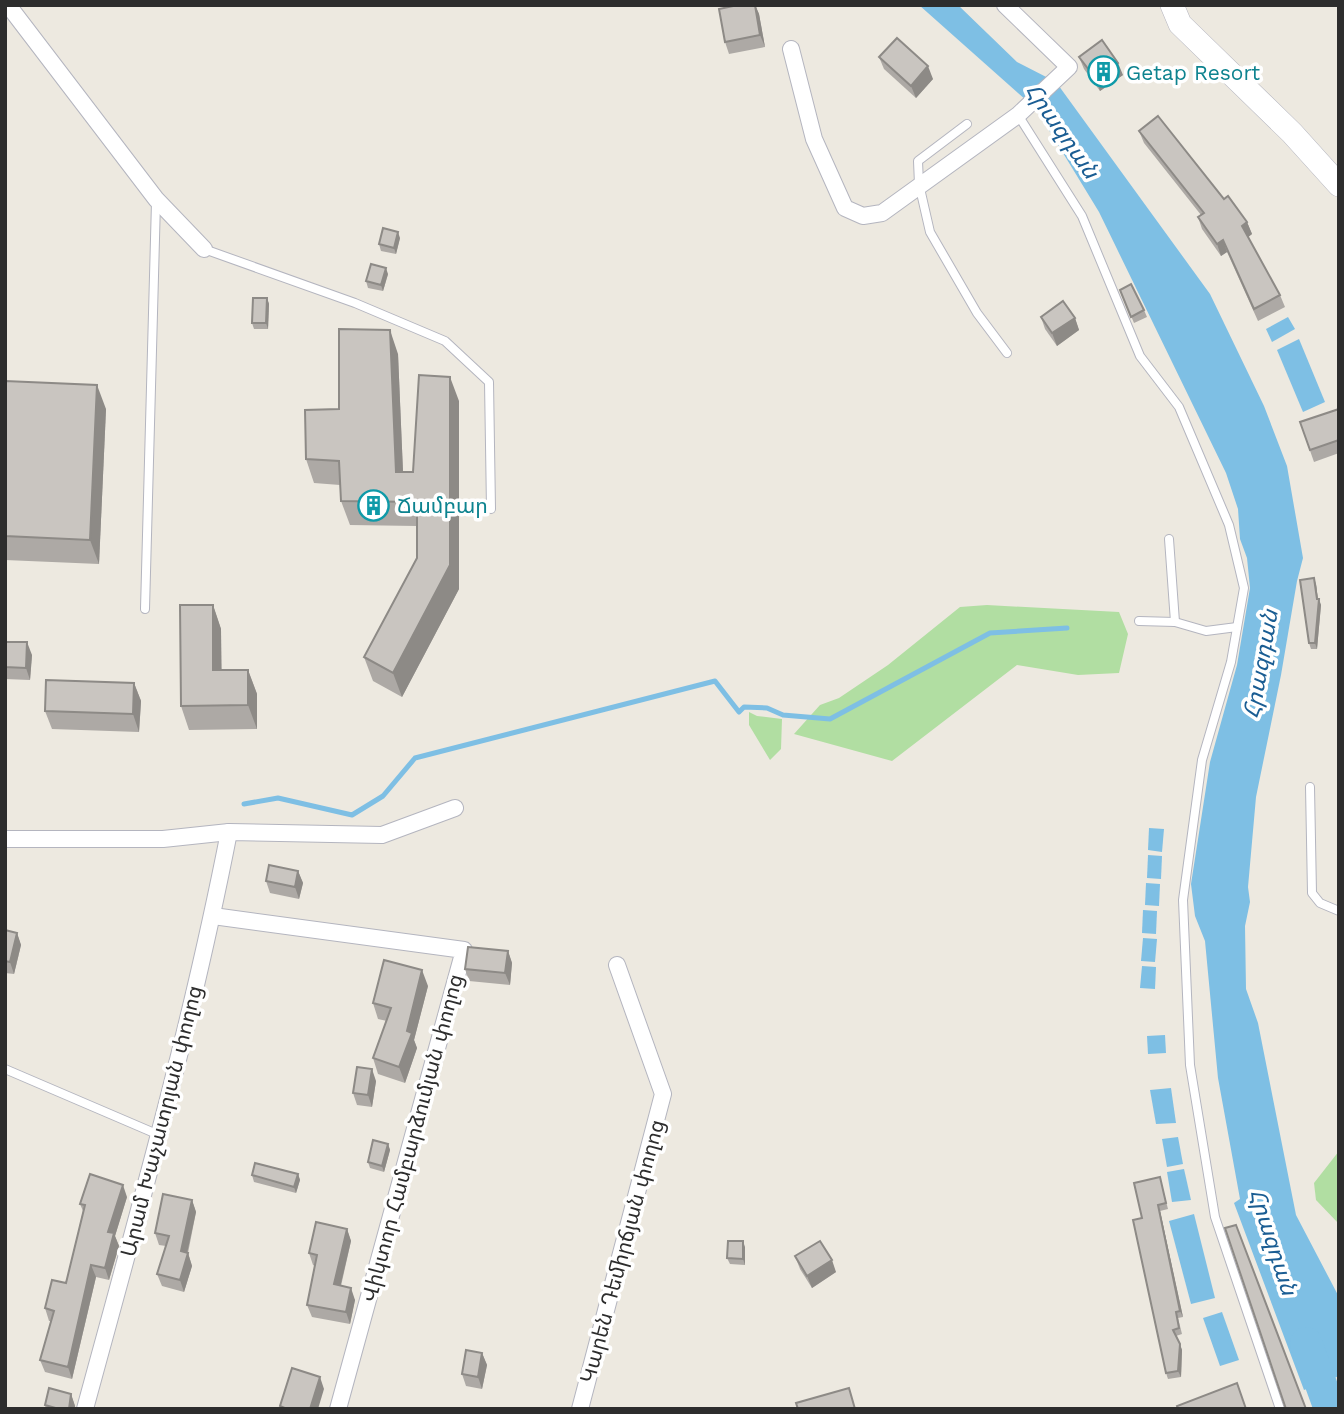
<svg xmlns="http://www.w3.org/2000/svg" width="1344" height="1414" viewBox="0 0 1344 1414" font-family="'Work Sans','Noto Sans Armenian',sans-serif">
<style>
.green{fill:#b1dea2}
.water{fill:#7ebfe4}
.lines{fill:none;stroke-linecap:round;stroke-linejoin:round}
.stream{stroke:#7ebfe4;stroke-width:5}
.river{stroke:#7ebfe4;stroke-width:32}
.service-casing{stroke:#b4b5bf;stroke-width:10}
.minor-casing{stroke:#b4b5bf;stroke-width:18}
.secondary-casing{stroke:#b4b5bf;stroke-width:24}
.service{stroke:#fff;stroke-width:8}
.minor{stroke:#fff;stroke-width:16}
.secondary{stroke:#fff;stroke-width:23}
.wall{fill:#ada9a5}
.shaded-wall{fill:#8d8a86}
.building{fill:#c9c5c0;stroke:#8d8a86;stroke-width:2}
.labels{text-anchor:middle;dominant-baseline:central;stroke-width:7;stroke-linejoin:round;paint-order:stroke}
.culture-label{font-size:21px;fill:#0d838f;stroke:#fff;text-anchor:start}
.street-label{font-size:21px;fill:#2d2d2d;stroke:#fff}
.water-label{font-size:23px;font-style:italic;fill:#1a5d93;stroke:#fff}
</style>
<rect width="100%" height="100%" fill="#ede9e0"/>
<!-- green -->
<g class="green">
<path d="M987,605L1119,612L1128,634L1119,673L1078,675L1017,665L892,761L794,734L820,705L839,698L888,665L960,607Z"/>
<path d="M749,712L757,716L782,719L781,749L770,760L749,725Z"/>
<path d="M1339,1151V1224L1316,1200L1314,1183Z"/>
</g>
<!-- water -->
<g class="water">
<path d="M919,5H958L1017,62L1056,82L1210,294L1264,406L1287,466L1303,558L1297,581L1281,675L1256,797L1248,887L1250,902L1245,926L1246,989L1258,1023L1296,1215L1339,1297V1376L1304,1390L1234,1203L1240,1199L1218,1078L1205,941L1195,916L1191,884L1210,762L1237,665L1250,588L1247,558L1240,539L1238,509L1226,473L1099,212L1041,117L1035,108Z"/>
<path d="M1288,317L1295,329L1272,342L1266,329Z"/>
<path d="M1299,339L1325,402L1303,412L1277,350Z"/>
<path d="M1149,828L1164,829L1162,852L1148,850Z"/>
<path d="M1148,855L1162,856L1161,879L1147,878Z"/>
<path d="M1146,883L1160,884L1159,906L1145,905Z"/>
<path d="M1143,910L1157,911L1156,934L1142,933Z"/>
<path d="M1143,938L1157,939L1155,962L1141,961Z"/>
<path d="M1142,966L1156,967L1155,989L1140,988Z"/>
<path d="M1165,1035L1166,1053L1148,1054L1147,1036Z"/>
<path d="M1171,1088L1176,1123L1156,1124L1150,1090Z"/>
<path d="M1178,1137L1183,1164L1167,1167L1162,1139Z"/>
<path d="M1184,1169L1191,1200L1172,1202L1167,1172Z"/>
<path d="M1194,1214L1215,1298L1191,1304L1169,1221Z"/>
<path d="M1222,1312L1239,1360L1220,1366L1203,1318Z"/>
</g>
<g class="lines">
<!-- stream -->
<path class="stream" d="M244,804L278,798L352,815L383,796L415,758L715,681L739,712L744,707L767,708L783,715L830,719L990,633L1067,628"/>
<!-- river -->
<path class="river" d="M1306,1343L1330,1409"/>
<defs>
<g id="service">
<path d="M1018,115L1082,216L1140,356L1179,407L1229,525L1244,588L1231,662L1202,760L1183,900L1190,1065L1215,1217L1280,1409"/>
<path d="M967,124L918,161L919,184L930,232L977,313L1007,353"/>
<path d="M204,249L355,303L445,341L489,382L491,509"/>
<path d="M1169,539L1175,622"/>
<path d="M145,609L156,202"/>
<path d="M1139,621L1175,622L1206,631L1237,627"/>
<path d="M1310,787L1312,893L1320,903L1339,911"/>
<path d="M5,1069L159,1135"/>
</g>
<g id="minor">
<path d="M8,5L156,199L204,249"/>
<path d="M791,49L814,139L845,208L863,216L882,213L1018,115L1069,67L1005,5"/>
<path d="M5,839H163L229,832L382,835L455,808"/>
<path d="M213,916L464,950L338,1409"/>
<path d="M85,1409C137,1218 191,1027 229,832"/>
<path d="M580,1409L663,1094L617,965"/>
</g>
<path id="secondary" d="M1172,5L1180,24L1292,133L1339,185"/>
</defs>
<!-- service casing -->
<use href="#service" class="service-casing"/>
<!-- minor casing -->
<use href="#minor" class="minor-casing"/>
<!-- secondary casing -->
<use href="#secondary" class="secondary-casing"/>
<!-- service -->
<use href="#service" class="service"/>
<!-- minor -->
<use href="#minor" class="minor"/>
<!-- secondary -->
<use href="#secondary" class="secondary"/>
</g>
<!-- wall -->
<g class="wall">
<path d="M738,5H755L759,14L765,47L729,54L725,42Z"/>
<path d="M879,57L933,79L916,98L884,69Z"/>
<path d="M1079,57L1123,75L1100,91L1084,69Z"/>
<path d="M1139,131L1224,199L1247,222L1252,234L1248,237L1280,295L1285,307L1258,321L1227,252L1221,256L1202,229L1198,217L1201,215L1144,143Z"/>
<path d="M400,238L396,254L381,251L379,244Z"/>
<path d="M388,274L383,291L368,288L366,281Z"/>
<path d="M1120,290L1144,310L1147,317L1134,323Z"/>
<path d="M267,298L269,304L268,329H254L252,323Z"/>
<path d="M1041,317L1075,318L1079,330L1057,346L1045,329Z"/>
<path d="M398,354L403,472H413L459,401V589L402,697L373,681L364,657L417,558V526L350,525L341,501L340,485L314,483L306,459L339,409Z"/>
<path d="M5,381L106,409L99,564L5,560Z"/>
<path d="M1339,409V453L1314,462L1300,422Z"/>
<path d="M1316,584L1318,599L1321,605L1317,649H1311L1309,643Z"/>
<path d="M213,605L221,629V670H248L257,694V729L189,730L181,706Z"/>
<path d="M5,642L32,655L30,680L5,679Z"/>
<path d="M134,683L141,701L139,732L52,729L45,711Z"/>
<path d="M298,871L303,883L299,899L270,893L266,881Z"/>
<path d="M5,930L17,933L21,945L14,974L5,973Z"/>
<path d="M508,951L512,963L510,985L469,981L465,969Z"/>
<path d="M428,986L414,1040L417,1048L405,1083L378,1074L373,1058L387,1021L378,1019L373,1003Z"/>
<path d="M376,1081L372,1107L357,1105L353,1093Z"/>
<path d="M388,1144L390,1150L384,1172L370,1168L368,1162Z"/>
<path d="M298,1174L300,1180L296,1193L254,1182L252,1175Z"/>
<path d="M1160,1177L1168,1209L1160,1211L1183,1317L1178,1318L1182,1334L1176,1336L1182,1350L1181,1377L1168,1379L1166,1373L1142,1218Z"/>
<path d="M127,1197L115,1236L119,1246L109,1280L96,1277L72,1379L45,1372L40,1360L51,1321H49L45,1308L66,1283L83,1211L80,1204Z"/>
<path d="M192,1200L196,1212L188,1253L192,1266L184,1292L162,1286L157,1274L166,1246L159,1245L155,1233Z"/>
<path d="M347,1229L351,1241L341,1286L355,1300L350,1324L312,1317L307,1305L315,1266L313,1265L309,1253Z"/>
<path d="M745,1247V1265L730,1264L727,1258Z"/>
<path d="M795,1256L836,1272L812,1288L800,1269Z"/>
<path d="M482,1353L487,1365L482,1389L466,1386L462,1374Z"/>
<path d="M71,1394L75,1406V1409H46L45,1405Z"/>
</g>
<!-- shaded-wall -->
<g class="shaded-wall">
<path d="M755,5L759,14L765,47L760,35Z"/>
<path d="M1118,63L1123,75L1100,91L1096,79Z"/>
<path d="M928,66L933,79L916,98L911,86Z"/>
<path d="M1247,222L1252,234L1247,238L1242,226Z"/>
<path d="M398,232L400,238L396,254L394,248Z"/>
<path d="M1223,240L1227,252L1221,256L1217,244Z"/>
<path d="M386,268L388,274L383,291L381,285Z"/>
<path d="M267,298L269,304L268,329L266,323Z"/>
<path d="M1075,318L1079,330L1057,346L1052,333Z"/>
<path d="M390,330L398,354L404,496L396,472Z"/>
<path d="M450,377L459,401V589L402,697L393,673L450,565Z"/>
<path d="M97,385L106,409L99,564L90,540Z"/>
<path d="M1314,578L1316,584L1318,601L1319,599L1321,605L1317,649L1315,643L1317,599Z"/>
<path d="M213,605L221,629L222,694L213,670Z"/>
<path d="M27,642L32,655L30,680L26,668Z"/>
<path d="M248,670L257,694V729L248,705Z"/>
<path d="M134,683L141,701L139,732L133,714Z"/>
<path d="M298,871L303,883L299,899L295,887Z"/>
<path d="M17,933L21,945L14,974L10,962Z"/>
<path d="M508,951L512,963L510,985L505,973Z"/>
<path d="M422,970L428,986L414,1040L417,1048L405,1083L399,1067L407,1031Z"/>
<path d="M372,1069L376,1081L372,1107L368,1095Z"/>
<path d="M388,1144L390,1150L384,1172L382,1166Z"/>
<path d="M298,1174L300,1180L296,1193L294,1187Z"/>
<path d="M123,1185L127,1197L115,1236L119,1246L109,1280L105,1268L108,1232Z"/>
<path d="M192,1200L196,1212L186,1258L188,1253L192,1266L184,1292L180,1280L181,1251Z"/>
<path d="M1158,1205L1160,1211L1183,1317L1180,1311Z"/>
<path d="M347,1229L351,1241L338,1296L334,1284Z"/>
<path d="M743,1241L745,1247V1265L743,1259Z"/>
<path d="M832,1260L836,1272L812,1288L807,1276Z"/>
<path d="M91,1265L96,1277L72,1379L68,1367Z"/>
<path d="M351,1288L355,1300L350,1324L346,1312Z"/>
<path d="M1180,1344L1182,1350L1181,1377L1178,1371Z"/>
<path d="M482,1353L487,1365L482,1389L478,1377Z"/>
<path d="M320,1377L324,1389L318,1409H310Z"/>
<path d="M71,1394L75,1406V1409H69Z"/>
</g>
<!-- building -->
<g class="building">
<path d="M738,5H755L760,35L725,42L719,9Z"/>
<path d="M897,38L928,66L911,86L879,57Z"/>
<path d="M1102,40L1118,63L1096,79L1079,57Z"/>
<path d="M1158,116L1224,199L1228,196L1247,222L1242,226L1280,295L1254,309L1223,240L1217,244L1198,217L1204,213L1139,131Z"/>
<path d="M383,228L398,232L394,248L379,244Z"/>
<path d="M371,264L386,268L381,285L366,281Z"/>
<path d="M1131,284L1144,310L1131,317L1120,290Z"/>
<path d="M253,298H267L266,323H252Z"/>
<path d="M1063,301L1075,318L1052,333L1041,317Z"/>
<path d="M339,329L390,330L396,472H413L419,375L450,377V565L393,673L364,657L417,558V502L341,501L339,461L306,459L305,410L339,409Z"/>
<path d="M5,381L97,385L90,540L5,536Z"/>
<path d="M1339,409V440L1310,450L1300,422Z"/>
<path d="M1314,578L1317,599H1319L1315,643H1309L1300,580Z"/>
<path d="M180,605H213V670H248V705L181,706Z"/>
<path d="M5,642H27L26,668L5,667Z"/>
<path d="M46,680L134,683L133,714L45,711Z"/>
<path d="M269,865L298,871L295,887L266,881Z"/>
<path d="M5,930L17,933L10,962L5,961Z"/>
<path d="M468,947L508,951L505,973L465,969Z"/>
<path d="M384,960L422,970L407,1031L412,1033L399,1067L373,1058L391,1008L373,1003Z"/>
<path d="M357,1067L372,1069L368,1095L353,1093Z"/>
<path d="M373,1140L388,1144L382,1166L368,1162Z"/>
<path d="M255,1163L298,1174L294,1187L252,1175Z"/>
<path d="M90,1174L123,1185L108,1232L114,1233L105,1268L91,1265L68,1367L40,1360L54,1311L45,1308L52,1280L66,1283L85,1205L80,1204Z"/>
<path d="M1160,1177L1166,1203L1158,1205L1180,1311L1176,1312L1179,1328L1173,1330L1180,1344L1178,1371L1166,1373L1133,1220L1142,1218L1134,1183Z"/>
<path d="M163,1194L192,1200L181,1251L188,1253L180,1280L157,1274L169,1236L155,1233Z"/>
<path d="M316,1222L347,1229L334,1284L351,1288L346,1312L307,1305L317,1255L309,1253Z"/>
<path d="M1236,1225L1306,1409H1286L1225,1228Z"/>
<path d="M728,1241H743V1259L727,1258Z"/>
<path d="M820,1241L832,1260L807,1276L795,1256Z"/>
<path d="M466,1350L482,1353L478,1377L462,1374Z"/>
<path d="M292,1368L320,1377L310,1409H287L280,1406Z"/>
<path d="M1237,1383L1246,1409H1178L1177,1406Z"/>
<path d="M49,1388L71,1394L69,1409H59L45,1405Z"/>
<path d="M849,1388L855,1409H798L796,1403Z"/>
</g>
<!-- icons -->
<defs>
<symbol id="building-ring" viewBox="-11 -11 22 22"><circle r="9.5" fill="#fff" stroke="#0f9aa8" stroke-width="1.5"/><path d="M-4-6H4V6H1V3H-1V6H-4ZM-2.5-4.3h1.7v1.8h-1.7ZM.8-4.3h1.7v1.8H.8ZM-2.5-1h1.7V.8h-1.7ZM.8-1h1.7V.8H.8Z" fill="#0f9aa8"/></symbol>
</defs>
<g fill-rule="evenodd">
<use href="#building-ring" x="1086" y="54" width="35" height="35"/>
<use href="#building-ring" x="356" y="488" width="35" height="35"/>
</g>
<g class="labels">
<!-- culture labels -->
<g class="culture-label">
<text x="1126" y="72">Getap Resort</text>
<text x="397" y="505">Ճամբար</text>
</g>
<!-- street labels -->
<g class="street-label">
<text transform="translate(161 1121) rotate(-76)">Արամ Խաչատրյան փողոց</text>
<text transform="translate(412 1138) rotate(-75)">Վիկտոր Համբարձումյան փողոց</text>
<text transform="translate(622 1251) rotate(-75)">Կարեն Դեմիրճյան փողոց</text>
</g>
<!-- water labels -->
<g class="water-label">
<text transform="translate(1062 131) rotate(55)">Հրազդան</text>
<text transform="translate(1261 664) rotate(-80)">Հրազդան</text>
<text transform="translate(1273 1242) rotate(72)">Հրազդան</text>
</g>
</g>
<!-- border -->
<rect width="1344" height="1414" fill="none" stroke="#2d2d2d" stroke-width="14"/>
</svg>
